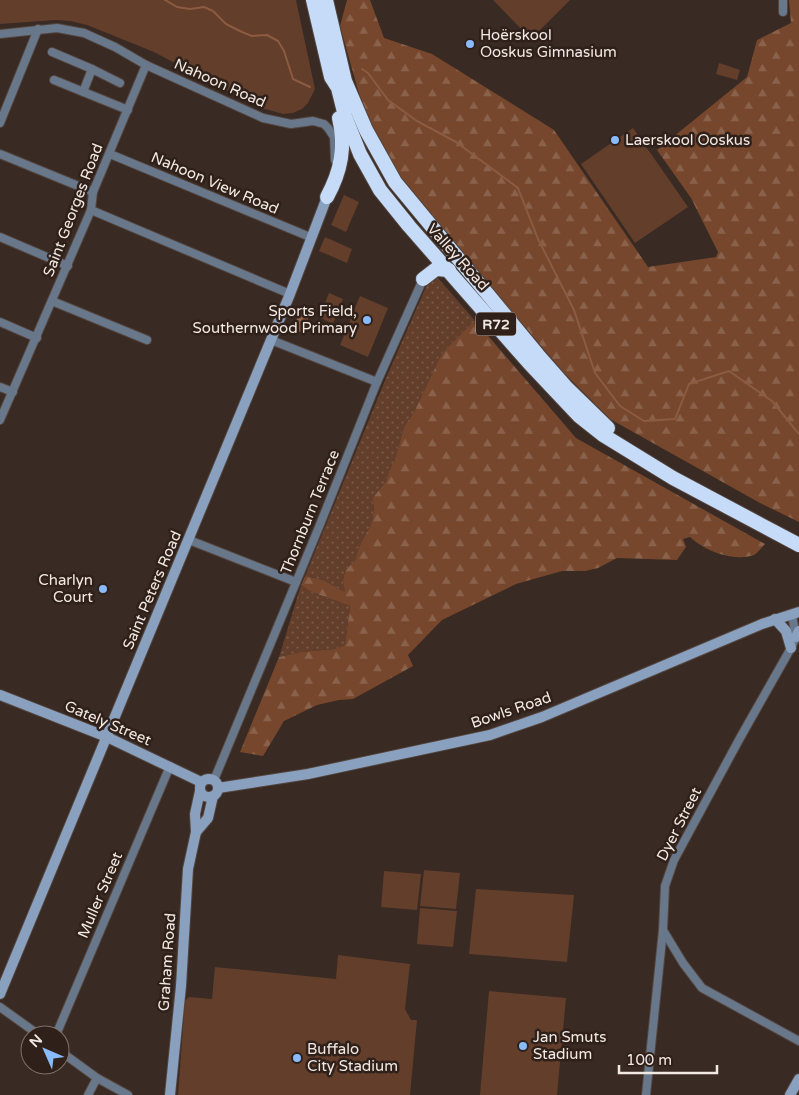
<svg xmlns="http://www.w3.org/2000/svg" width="799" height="1095" viewBox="0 0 799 1095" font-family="'Varela Round',sans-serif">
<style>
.grass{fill:url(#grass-dots)}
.forest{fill:url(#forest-firs)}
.park{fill:#623e2b}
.water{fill:url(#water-ripples)}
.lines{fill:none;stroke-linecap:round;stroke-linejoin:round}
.stream{stroke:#8c5b40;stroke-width:2}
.street-casing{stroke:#53453e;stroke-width:10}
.secondary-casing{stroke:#53453e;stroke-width:12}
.highway-casing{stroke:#53453e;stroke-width:16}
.street{stroke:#68778a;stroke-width:8}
.secondary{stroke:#89a0be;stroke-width:10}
.highway{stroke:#c5dbf7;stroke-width:14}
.poi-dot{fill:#88bafc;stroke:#2f211a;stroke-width:2}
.labels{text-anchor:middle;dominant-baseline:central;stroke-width:5;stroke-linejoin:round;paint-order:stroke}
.shield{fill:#2f211a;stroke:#b8ada7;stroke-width:1}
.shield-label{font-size:14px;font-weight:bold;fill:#f3e9e4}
.poi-label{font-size:15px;fill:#f3e9e4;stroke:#2f211a;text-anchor:start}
.street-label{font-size:15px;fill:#f3e9e4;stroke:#2f211a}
</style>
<defs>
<pattern id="grass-dots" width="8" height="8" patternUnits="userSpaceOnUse" patternTransform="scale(1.25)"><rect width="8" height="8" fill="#623e2b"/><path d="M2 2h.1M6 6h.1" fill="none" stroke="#795a4a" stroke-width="1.8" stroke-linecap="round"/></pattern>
<pattern id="forest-firs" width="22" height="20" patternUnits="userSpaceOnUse" patternTransform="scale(1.25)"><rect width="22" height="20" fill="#76472d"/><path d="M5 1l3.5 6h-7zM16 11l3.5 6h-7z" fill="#8a624b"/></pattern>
<pattern id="water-ripples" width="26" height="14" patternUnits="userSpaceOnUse" patternTransform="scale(1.25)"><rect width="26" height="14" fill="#8c5b40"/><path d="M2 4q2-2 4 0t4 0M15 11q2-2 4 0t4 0" fill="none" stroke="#9d735b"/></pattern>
</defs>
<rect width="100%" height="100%" fill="#392a23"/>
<!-- grass -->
<g class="grass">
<path d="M438,278L477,323L471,324L442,353L415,410L404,427L395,459L389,471L386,481L372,499L374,507L372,522L359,547L355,560L345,571L343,580L346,593L323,580L305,576L386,378L429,280Z"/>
<path d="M301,585L309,591L350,606L345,645L334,649L300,652L279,657Z"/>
</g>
<!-- forest -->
<g class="forest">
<path d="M347,0H370L384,38L432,54L554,130L648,267L716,257L718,252L691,198L657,150L747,77L757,40L791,23L789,0H799V522L760,503L610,419L565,374L507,306L397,172L367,122L340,26Z"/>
<path d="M477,323L576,438L765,544C762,547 758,553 754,555C733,562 705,551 690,537L683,539L686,547L677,560L617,558L598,568L585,571H562L516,584L442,620L408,655L413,666L353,699L339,700L317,705L284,721L263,756L240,752L279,657L300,652L334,649L345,645L350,606L309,591L301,585L305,576L323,580L345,592L343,580L345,571L355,560L359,547L372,522L374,507L372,499L386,481L389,471L395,459L404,427L415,410L442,353L471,324Z"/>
</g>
<!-- park -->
<g class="park">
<path d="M0,0H296L315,89L308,103L302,109L293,113L283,114L258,107L154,52L87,25L70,21L56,20L0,24Z"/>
<path d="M493,0H570L531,39Z"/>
<path d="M719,63L740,70L737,80L716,74Z"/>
<path d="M633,128L688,207L635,243L581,164Z"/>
<path d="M344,195L359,202L346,232L331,225Z"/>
<path d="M325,237L352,249L347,263L319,251Z"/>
<path d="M329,293L343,299L333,324L319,317Z"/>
<path d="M360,296L388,308L368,357L340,345Z"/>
<path d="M424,870L460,873L456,909L420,906Z"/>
<path d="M384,871L421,874L417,910L381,907Z"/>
<path d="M476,889L574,895L567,962L469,954Z"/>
<path d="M420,908L457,911L453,947L417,944Z"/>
<path d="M338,955L410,964L405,1009L411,1020H417L410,1095H178L185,1001L189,997L212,999L215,967L336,979Z"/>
<path d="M489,991L566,998L557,1095H480Z"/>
</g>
<!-- water -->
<path class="water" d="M302,306L310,308L311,312L303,331L301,332L296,331L294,326Z"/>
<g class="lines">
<!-- stream -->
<g class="stream">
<path d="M165,0L177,7L190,9L204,7L213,11L226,24L242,32L252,36L267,35L278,41L284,51L293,79L310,87"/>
<path d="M362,69L368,73L388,100L417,121L456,142L518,188L538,239L574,310L595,373L620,406L644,421L675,419L689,384L729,371L772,401L799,434"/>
</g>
<defs>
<g id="street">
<path d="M783,12V0"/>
<path d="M0,34L57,28L84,33L115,47L146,65L263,118L291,124L313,121L324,124L328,128L334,137L335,160"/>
<path d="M52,52L92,69"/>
<path d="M54,80L128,110"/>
<path d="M83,92L92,69L120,83"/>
<path d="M0,123L38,29"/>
<path d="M0,154L93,192"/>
<path d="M110,154L310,237"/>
<path d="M91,210L290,294"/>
<path d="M0,237L68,266"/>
<path d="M52,301L147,340"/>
<path d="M0,322L37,338"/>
<path d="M271,340L377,382"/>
<path d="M0,387L13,392"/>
<path d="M0,420L91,210L93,192L146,65"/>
<path d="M189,540L296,582"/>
<path d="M214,780L319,527L377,382L424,277"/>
<path d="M663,930L683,963L702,988L799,1041"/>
<path d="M0,1007L39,1035"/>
<path d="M56,1035L170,766"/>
<path d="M60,1051L97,1078L128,1095"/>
<path d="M88,1095L97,1078"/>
<path d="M646,1095L663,930L665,886L674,860L740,738L791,648L796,637L792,615"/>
</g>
<g id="secondary">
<path d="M775,619L786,631L791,648"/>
<path d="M796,637L799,631"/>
<path d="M0,695L107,737L201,782"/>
<circle cx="209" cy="788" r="9"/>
<path d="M218,788L308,774L490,735L542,717L762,624L799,612"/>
<path d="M196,832L208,818L213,796"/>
<path d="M0,994L290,294L327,197"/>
<path d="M170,1095L181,986L188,869L196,832L195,814L200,791"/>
<path d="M790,1095L799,1079"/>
</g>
<g id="highway">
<path d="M313,0L331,77L338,88L345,116L360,154L380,190L409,226L529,363L579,416L603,435L673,478L799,545"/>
<path d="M326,0L345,81L366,130L395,182L538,355L567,388L608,428"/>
<path d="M327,197C341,171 346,147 339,118"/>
<path d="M423,279L436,269L449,270"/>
</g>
</defs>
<!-- street casing -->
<use href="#street" class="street-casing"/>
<!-- secondary casing -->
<use href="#secondary" class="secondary-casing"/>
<!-- highway casing -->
<use href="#highway" class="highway-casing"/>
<!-- street -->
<use href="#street" class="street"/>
<!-- secondary -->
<use href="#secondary" class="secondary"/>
<!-- highway -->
<use href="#highway" class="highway"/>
</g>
<!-- markers -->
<g class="poi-dot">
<circle cx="470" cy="44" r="5"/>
<circle cx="615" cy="140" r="5"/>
<circle cx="367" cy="320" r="5"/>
<circle cx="103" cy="589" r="5"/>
<circle cx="523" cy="1046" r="5"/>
<circle cx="297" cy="1058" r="5"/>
</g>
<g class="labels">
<!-- shield labels -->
<rect class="shield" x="476" y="312.5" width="40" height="23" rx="4"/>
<g class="shield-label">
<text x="496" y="324">R72</text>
</g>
<!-- poi labels -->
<g class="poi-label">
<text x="480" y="35">Hoërskool<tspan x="480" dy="17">Ooskus Gimnasium</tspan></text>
<text x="625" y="140">Laerskool Ooskus</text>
<text x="357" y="311" text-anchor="end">Sports Field,<tspan x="357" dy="17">Southernwood Primary</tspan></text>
<text x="93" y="580" text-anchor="end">Charlyn<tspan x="93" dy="17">Court</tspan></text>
<text x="533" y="1037">Jan Smuts<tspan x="533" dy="17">Stadium</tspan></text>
<text x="307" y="1049">Buffalo<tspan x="307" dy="17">City Stadium</tspan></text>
</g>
<!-- street labels -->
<g class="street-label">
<text transform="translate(220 83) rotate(24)">Nahoon Road</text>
<text transform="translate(215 183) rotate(23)">Nahoon View Road</text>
<text transform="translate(73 210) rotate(-69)">Saint Georges Road</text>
<text transform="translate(458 257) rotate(48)">Valley Road</text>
<text transform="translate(310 512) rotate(-68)">Thornburn Terrace</text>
<text transform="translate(152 590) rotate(-67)">Saint Peters Road</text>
<text transform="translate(511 710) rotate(-19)">Bowls Road</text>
<text transform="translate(108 723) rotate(23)">Gately Street</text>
<text transform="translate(679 824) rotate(-63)">Dyer Street</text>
<text transform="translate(100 895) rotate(-67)">Muller Street</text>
<text transform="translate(167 962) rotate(-86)">Graham Road</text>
</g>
</g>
<!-- north arrow -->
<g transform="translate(45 1050) rotate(315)"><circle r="24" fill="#2f211a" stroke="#7d716b"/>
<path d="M0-4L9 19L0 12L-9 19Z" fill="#88bafc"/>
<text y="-8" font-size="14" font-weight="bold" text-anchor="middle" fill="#f3e9e4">N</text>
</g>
<!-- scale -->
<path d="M619 1065v8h98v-8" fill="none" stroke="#f3e9e4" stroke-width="2.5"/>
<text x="626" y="1065" font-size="15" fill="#f3e9e4" stroke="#2f211a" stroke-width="4" paint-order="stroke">100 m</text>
</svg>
